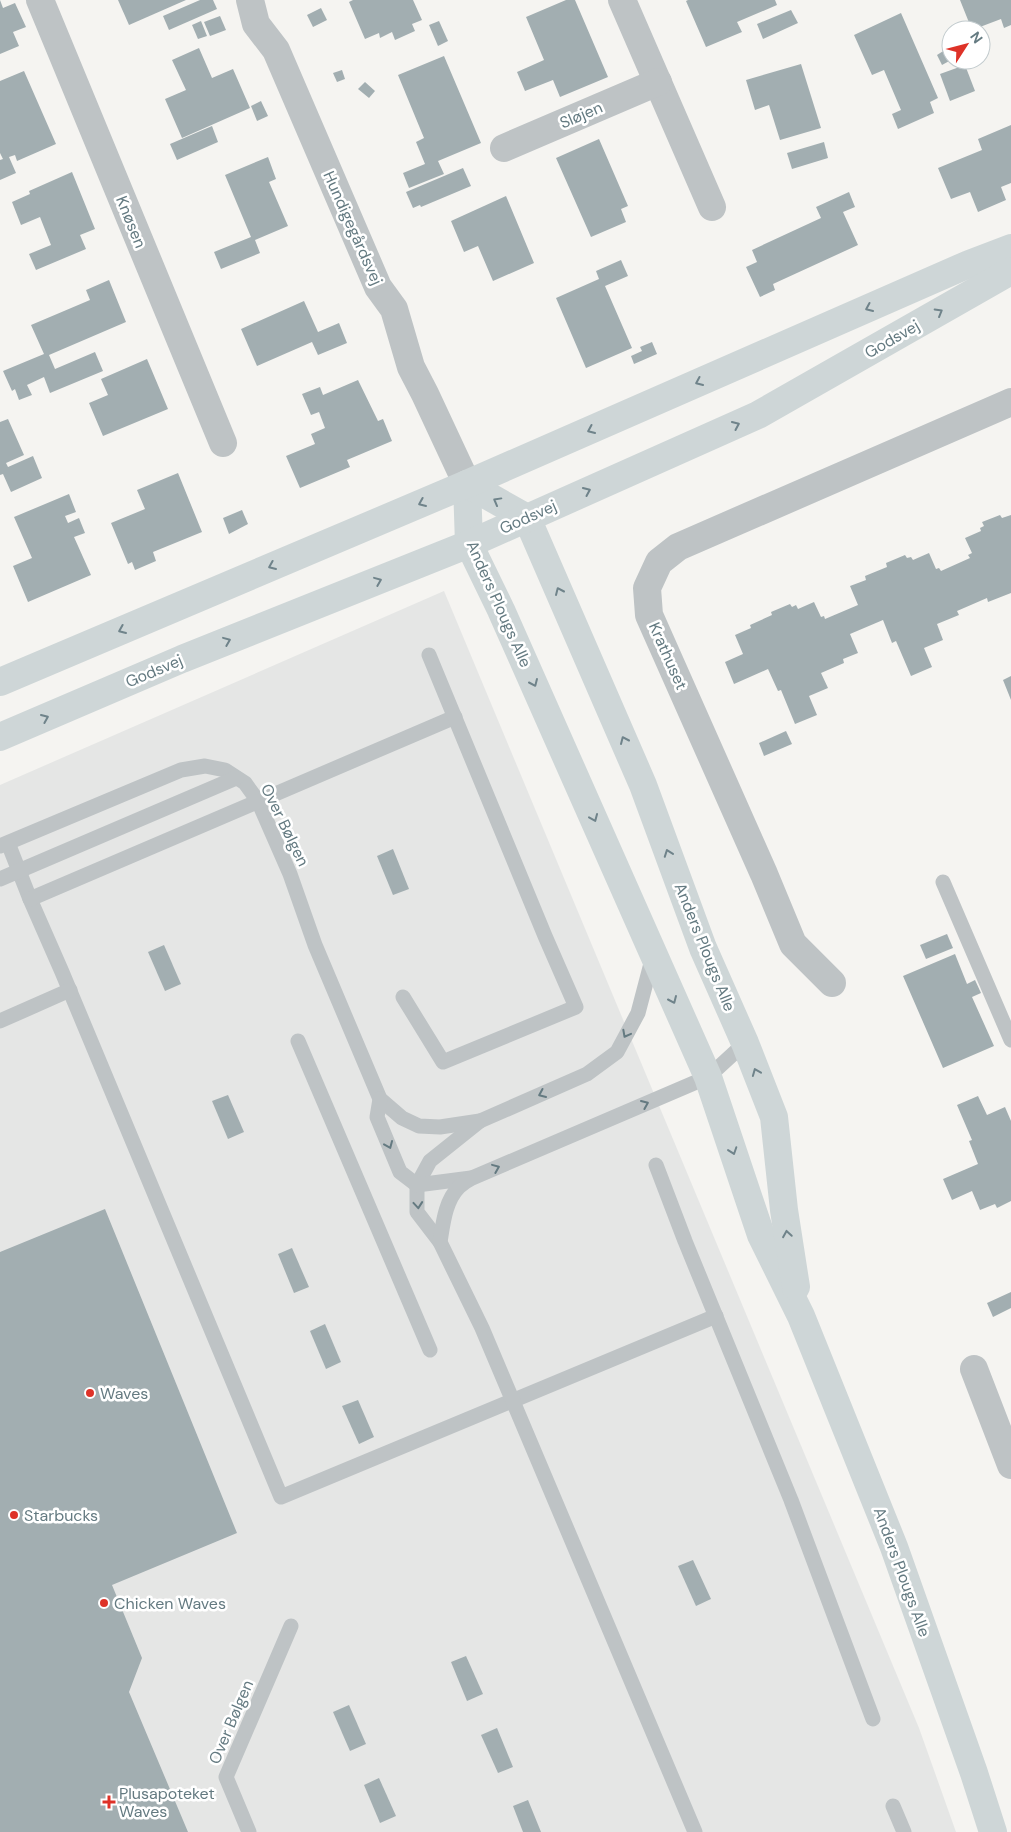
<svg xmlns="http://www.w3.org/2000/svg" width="1011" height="1832" viewBox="0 0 1011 1832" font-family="'DM Sans',sans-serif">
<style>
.built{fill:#e5e6e5}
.building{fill:#a2aeb1}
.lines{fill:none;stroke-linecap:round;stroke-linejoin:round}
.lane{stroke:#bec3c5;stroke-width:15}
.street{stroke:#bec3c5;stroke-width:28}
.secondary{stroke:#ced6d7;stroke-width:28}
.oneway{stroke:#6f838a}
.oneway2{stroke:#647a81}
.poi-dot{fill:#de3228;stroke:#fff;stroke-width:2}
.labels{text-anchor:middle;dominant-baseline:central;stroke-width:5;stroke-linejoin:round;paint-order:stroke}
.street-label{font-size:16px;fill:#647a81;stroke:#fff}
.poi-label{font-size:16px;fill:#647a81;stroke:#fff;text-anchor:start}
</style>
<rect width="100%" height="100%" fill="#f5f4f1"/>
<!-- built -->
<path class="built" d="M444,591L919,1728L956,1832H0V785Z"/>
<!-- building -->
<g class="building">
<path d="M0,0L3,8L15,3L26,27L13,32L19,46L0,54Z"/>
<path d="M118,0H186L129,25Z"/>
<path d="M200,0H213L217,9L169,30L163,16Z"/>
<path d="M353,0H413L422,20L412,24L415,31L395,40L392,32L380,38L379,33L365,39L349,2Z"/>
<path d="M566,0H575L608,77L560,97L553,80L525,91L517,72L544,60L526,17Z"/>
<path d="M688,0H775L777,5L737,22L742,32L706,47L686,1Z"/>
<path d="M960,0H1011V25L1004,28L1001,19L972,30Z"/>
<path d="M321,8L327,20L313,27L307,15Z"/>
<path d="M791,10L798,23L763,39L757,24Z"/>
<path d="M901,13L938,98L930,102L934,113L898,129L892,114L901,110L884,70L872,75L854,35Z"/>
<path d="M220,16L226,30L210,36L204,22Z"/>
<path d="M201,21L207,36L198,39L192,25Z"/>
<path d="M439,21L448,41L438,46L429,25Z"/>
<path d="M199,48L212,78L233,69L250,108L182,138L165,99L186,90L172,60Z"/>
<path d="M948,48L951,53V60L942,65L937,55Z"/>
<path d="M444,56L481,143L438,161L444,174L409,188L403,173L425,164L416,142L424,138L398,75Z"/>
<path d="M801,64L821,128L780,140L769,105L755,110L746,80Z"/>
<path d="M965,65L975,91L950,101L940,74Z"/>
<path d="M342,70L345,79L337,82L333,73Z"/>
<path d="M24,71L56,144L17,161L15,155L9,157L16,173L0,180V160L3,159L0,153V81Z"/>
<path d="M365,82L375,91L369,98L358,89Z"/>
<path d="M261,101L268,116L257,121L251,106Z"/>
<path d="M1011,125V183L1001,187L1006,200L978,212L970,192L951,199L938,168L982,150L978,139Z"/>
<path d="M212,126L218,142L177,160L170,144Z"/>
<path d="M599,139L628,206L621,209L626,222L591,237L556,158Z"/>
<path d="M824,142L828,158L792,169L787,153Z"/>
<path d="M268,157L276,179L269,182L288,226L255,240L260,253L221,269L214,252L251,237L225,175Z"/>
<path d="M463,168L471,186L421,207L420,205L413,208L406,192Z"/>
<path d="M72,172L95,229L80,235L86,249L36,270L29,254L51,245L40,217L21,225L12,202L30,194L29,191Z"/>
<path d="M849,192L855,207L843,212L858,245L773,284L775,290L760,297L746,267L757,262L752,250L821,218L816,207Z"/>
<path d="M506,196L534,263L493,281L478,246L464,252L451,221Z"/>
<path d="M621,260L628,276L605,286L632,348L586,368L556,298L599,279L596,271Z"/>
<path d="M109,280L126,322L49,355L55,369L95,352L103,371L50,393L44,377L27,385L32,395L19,400L15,389L12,391L3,371L44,354L31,325L90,300L86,290Z"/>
<path d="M304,301L318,332L339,323L347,343L318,355L312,342L257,366L241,329Z"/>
<path d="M652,342L657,354L634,364L631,356L642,351L640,347Z"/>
<path d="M147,359L168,409L103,436L89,403L108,395L101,379Z"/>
<path d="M358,380L378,421L383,419L392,441L347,460L350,467L300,488L286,456L315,444L311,434L325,428L319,412L311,415L302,394L320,387L323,395Z"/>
<path d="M8,419L24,455L6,463L8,467L33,456L42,478L11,492L3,474L0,475V422Z"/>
<path d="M178,473L202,532L153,552L156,561L135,570L132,562L128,564L111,523L145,509L137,490Z"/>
<path d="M69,494L76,512L65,516L68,523L79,518L85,533L74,537L91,575L28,602L13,566L32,558L14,517Z"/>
<path d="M242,510L248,524L229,534L223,518Z"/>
<path d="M1000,515L1002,518L1011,515V593L988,602L987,598L957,611L959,615L937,624L943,640L924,648L932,667L911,676L896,641L892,643L883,620L850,634L858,653L843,659L844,663L821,673L828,688L809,696L817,715L795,724L781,690L778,691L768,669L734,684L725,662L743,654L735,635L751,628L750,625L772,615L771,612L790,604L792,607L796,605L798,609L814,602L821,617L824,616L825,619L858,605L850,586L866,580L865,576L887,567L886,563L905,555L907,558L911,557L913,560L929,553L936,569L939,568L941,571L970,558L968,555L972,553L965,538L981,531L980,528L984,526L982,522Z"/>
<path d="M1011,676V700L1003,680Z"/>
<path d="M786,731L792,744L764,756L759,743Z"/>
<path d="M393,849L409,889L393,895L377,856Z"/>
<path d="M947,934L953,948L926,959L920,945Z"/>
<path d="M164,945L181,984L165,991L148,952Z"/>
<path d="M955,954L967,984L975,980L981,993L972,997L994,1046L943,1068L903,976Z"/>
<path d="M228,1095L244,1132L228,1139L212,1101Z"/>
<path d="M978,1096L987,1115L1005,1107L1011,1121V1201L997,1208L995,1204L980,1210L972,1191L952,1200L943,1179L978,1164L969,1141L972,1140L957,1105Z"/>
<path d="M105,1209L237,1533L112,1585L142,1658L129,1692L188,1832H0V1252Z"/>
<path d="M292,1248L309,1287L294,1293L278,1254Z"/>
<path d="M1011,1292V1308L993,1317L987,1303Z"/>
<path d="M325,1324L341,1362L326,1369L310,1331Z"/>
<path d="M358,1400L374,1437L359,1444L342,1406Z"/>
<path d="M693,1560L711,1599L696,1606L678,1566Z"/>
<path d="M466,1656L483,1694L467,1701L451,1662Z"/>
<path d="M349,1705L366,1744L350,1751L333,1712Z"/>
<path d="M497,1728L513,1767L498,1773L481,1735Z"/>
<path d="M379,1778L396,1816L380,1823L364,1785Z"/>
<path d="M528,1800L541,1832H523L513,1806Z"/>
</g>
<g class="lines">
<!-- lane -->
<g class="lane">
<path d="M8,843L30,899L62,972L281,1497L716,1316"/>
<path d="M0,846L181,770L205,766L225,770L245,783L258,801L290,874L315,945L380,1099L402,1118L419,1126L440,1127L480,1121"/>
<path d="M0,879L236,778"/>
<path d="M943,882L1011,1040"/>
<path d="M30,899L455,717"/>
<path d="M653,956L638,1013L617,1052L587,1074L480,1121L430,1161L417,1185V1212L440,1242L482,1328L695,1832"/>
<path d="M403,997L443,1062L576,1007L545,936L429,655"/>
<path d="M0,1021L70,990"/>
<path d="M298,1041L430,1350"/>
<path d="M380,1099L377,1117L400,1172L417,1185L471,1178"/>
<path d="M656,1165L685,1241L791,1500L873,1719"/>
<path d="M440,1242C443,1224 445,1201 459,1187C463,1183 468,1180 472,1178L708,1077L745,1043"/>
<path d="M893,1806L904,1832"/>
<path d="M249,1832L226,1777L291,1626"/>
</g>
<!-- street -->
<g class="street">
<path d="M40,0L223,443"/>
<path d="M250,0L256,24L276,50L378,287L394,309L411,367L425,394L467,484"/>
<path d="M622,0L712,207"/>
<path d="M504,148L658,82"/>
<path d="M832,983L793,944L764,874L649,615L647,588L659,562L678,547L1011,402"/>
<path d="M974,1369L1011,1465"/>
</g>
<!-- secondary -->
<g class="secondary">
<path d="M467,484L469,544L501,610L708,1077L761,1235L801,1316L894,1547L974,1773L993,1832"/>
<path d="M467,484L527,518L643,785L703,948L745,1043L774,1117L784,1210L796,1287"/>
<path d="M0,682L467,484L969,264L1011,248"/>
<path d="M0,737L182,659L469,544L758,415L1011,271"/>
</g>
</g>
<!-- one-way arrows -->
<defs><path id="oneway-chevron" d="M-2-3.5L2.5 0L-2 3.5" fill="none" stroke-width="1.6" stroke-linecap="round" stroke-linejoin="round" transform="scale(1.25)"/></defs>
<g class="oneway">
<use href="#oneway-chevron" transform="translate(869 308) rotate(156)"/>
<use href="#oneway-chevron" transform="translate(939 312) rotate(-30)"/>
<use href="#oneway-chevron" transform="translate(699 382) rotate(156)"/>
<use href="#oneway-chevron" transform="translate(736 425) rotate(-24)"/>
<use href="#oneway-chevron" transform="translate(591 430) rotate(156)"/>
<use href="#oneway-chevron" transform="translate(587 491) rotate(-24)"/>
<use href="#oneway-chevron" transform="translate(497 501) rotate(-151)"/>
<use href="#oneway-chevron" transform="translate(422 503) rotate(157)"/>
<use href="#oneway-chevron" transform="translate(272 566) rotate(157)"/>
<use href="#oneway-chevron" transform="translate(378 581) rotate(-22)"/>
<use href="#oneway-chevron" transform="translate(559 591) rotate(-114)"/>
<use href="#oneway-chevron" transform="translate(122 630) rotate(157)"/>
<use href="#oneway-chevron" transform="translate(227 641) rotate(-22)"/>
<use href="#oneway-chevron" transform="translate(534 683) rotate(66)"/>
<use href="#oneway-chevron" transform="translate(45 718) rotate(-23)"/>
<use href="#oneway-chevron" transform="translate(624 740) rotate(-114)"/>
<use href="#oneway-chevron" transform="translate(594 818) rotate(67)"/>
<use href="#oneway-chevron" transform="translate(668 853) rotate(-110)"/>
<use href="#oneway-chevron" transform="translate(673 1000) rotate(66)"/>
<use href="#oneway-chevron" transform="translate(756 1072) rotate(-112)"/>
<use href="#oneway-chevron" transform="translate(733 1151) rotate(71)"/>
<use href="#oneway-chevron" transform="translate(787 1234) rotate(-99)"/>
</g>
<g class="oneway2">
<use href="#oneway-chevron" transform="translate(626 1034) rotate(118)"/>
<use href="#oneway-chevron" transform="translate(542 1094) rotate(156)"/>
<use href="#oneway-chevron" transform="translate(645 1104) rotate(-23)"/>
<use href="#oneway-chevron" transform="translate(389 1145) rotate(67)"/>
<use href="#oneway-chevron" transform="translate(496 1168) rotate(-22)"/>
<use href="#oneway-chevron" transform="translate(418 1205) rotate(85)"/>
</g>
<!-- markers -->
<g class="poi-dot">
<circle cx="90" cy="1393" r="5"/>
<circle cx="14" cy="1515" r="5"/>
<circle cx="104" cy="1603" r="5"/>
<path d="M106.5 1794.5h5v5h5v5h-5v5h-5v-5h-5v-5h5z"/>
</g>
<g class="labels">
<!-- street labels -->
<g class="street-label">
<text transform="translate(581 115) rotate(-23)">Sløjen</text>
<text transform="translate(131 222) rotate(68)">Knøsen</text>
<text transform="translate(353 228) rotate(66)">Hundigegårdsvej</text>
<text transform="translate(892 339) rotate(-30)">Godsvej</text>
<text transform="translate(528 517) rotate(-24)">Godsvej</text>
<text transform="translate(499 604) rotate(66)">Anders Plougs Alle</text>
<text transform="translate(668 656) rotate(66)">Krathuset</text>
<text transform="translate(154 671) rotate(-23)">Godsvej</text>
<text transform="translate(285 825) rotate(64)">Over Bølgen</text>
<text transform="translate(705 947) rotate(68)">Anders Plougs Alle</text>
<text transform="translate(902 1572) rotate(70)">Anders Plougs Alle</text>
<text transform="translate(231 1722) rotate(-67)">Over Bølgen</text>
</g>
<!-- poi labels -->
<g class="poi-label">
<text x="100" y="1393">Waves</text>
<text x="24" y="1515">Starbucks</text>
<text x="114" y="1603">Chicken Waves</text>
<text x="119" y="1793">Plusapoteket<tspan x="119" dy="18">Waves</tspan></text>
</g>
</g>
<!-- north arrow -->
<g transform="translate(966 45) rotate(54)"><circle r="24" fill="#ffffff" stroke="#c1cacd"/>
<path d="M0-4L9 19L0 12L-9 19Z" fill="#de3228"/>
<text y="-8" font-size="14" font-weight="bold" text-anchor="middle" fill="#647a81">N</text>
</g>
</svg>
